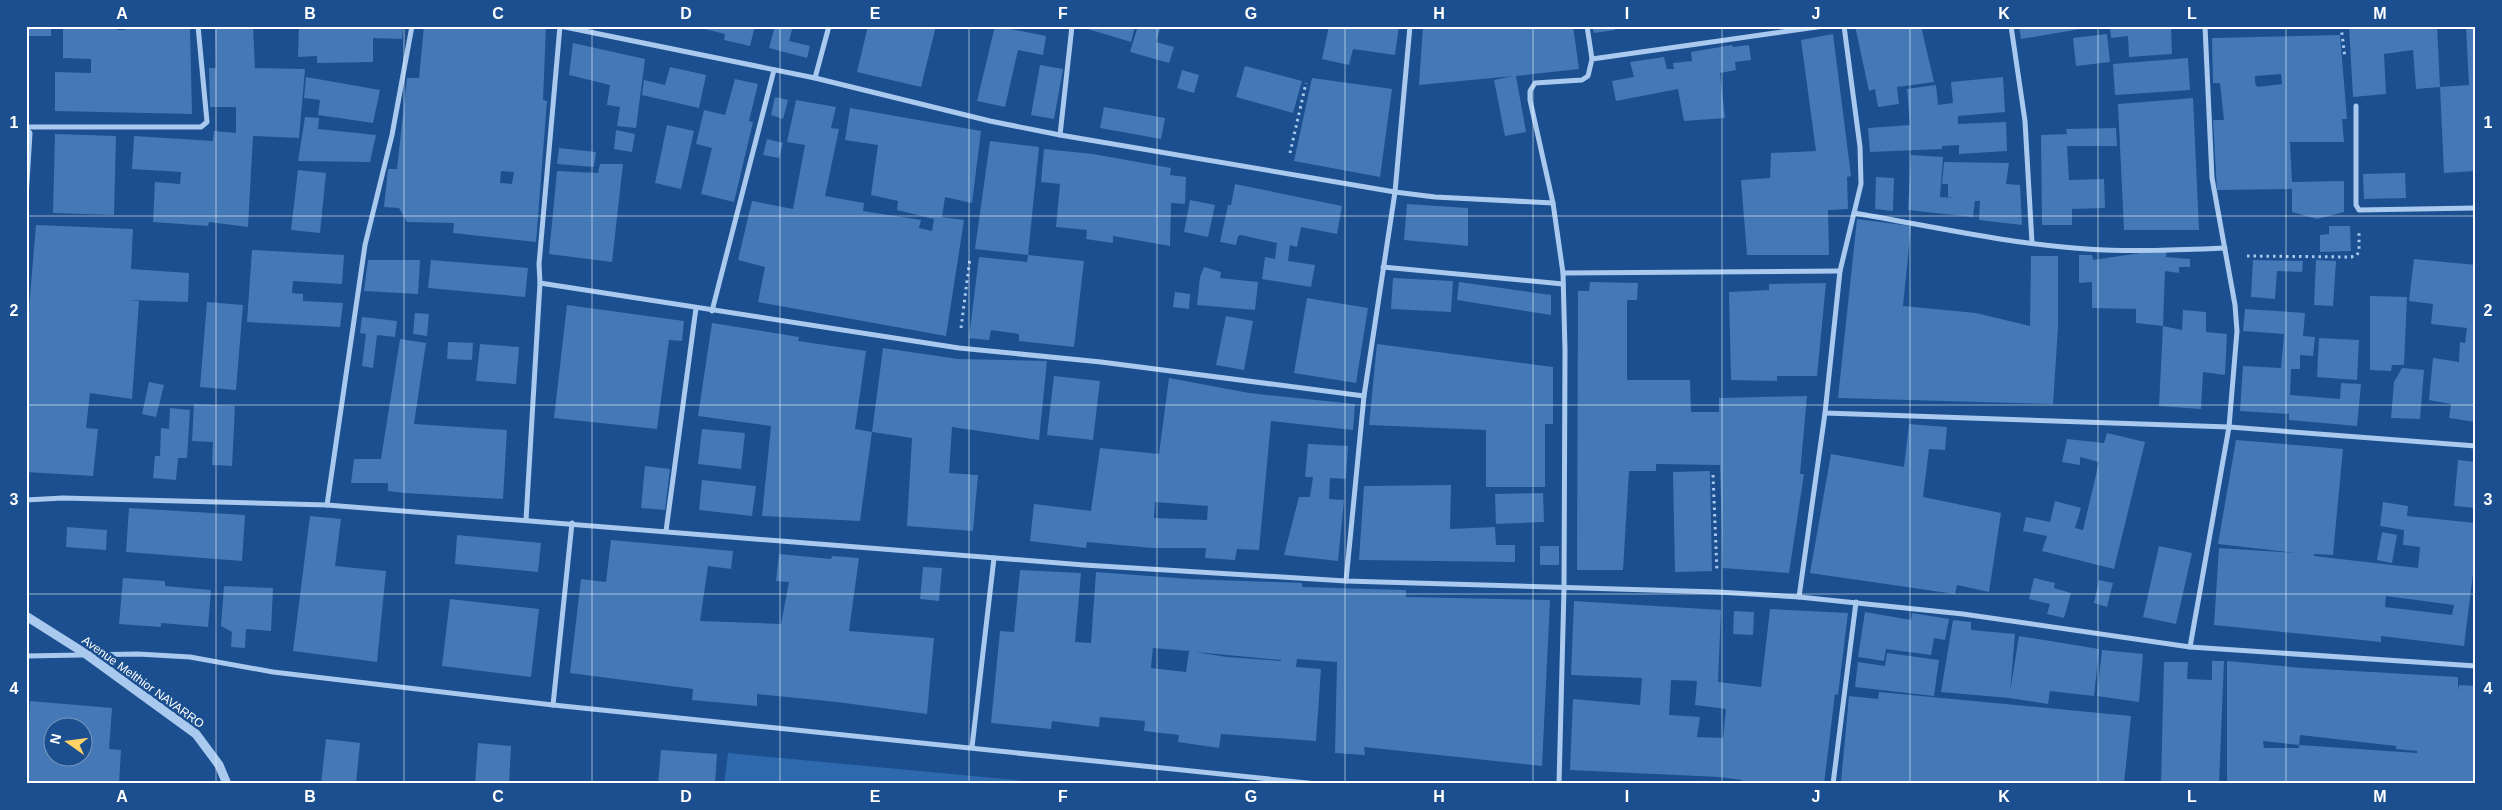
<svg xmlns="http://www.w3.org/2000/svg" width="2502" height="810" viewBox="0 0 2502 810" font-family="Arial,sans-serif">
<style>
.green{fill:#2e69ad}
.building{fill:#4478b7;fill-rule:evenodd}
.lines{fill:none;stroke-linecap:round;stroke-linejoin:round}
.path{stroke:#a9c9ee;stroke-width:3;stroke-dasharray:2.5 4;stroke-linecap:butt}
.minor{stroke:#a9c9ee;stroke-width:5}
.tertiary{stroke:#a9c9ee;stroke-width:9}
.grid{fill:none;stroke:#fff;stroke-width:1;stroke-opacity:0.55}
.labels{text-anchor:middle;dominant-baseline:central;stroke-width:5;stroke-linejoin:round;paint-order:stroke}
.street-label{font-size:12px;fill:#fff;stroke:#1b4f8f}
.neatline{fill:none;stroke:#fff;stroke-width:2}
.grid-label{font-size:16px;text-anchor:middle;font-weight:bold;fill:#fff}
</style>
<rect width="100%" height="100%" fill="#1b4f8f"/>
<!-- green -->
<path class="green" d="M728,753L1057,784H724Z"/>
<!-- building -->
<g class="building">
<rect x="26" y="26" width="25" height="10"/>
<path d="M63,26H117V30H125V26L190,27L192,114L55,111V72L91,73V59L63,58Z"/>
<path d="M215,26H253L255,68L305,69L299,138L253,136L248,227L209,222L208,226L153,222L155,182L180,184L181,172L132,169L134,136L213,141L214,131L236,133V107H210L209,68H216Z"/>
<path d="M299,26H403L402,39L373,38V62L317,63V56L298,57Z"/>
<path d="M424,26H546L543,100L547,101L536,242L453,233L454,223L407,222L399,208L384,207L388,169H397L407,78H419ZM501,171L514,172L512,184L500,183Z"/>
<path d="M705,26H755L750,46L724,40L725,34L705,29Z"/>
<path d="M775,26H793L789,41L810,46L807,58L769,48Z"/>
<path d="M868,26H936L921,87L857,72Z"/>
<path d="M995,26L1046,36L1043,55L1018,50L1005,107L977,101Z"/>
<path d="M1078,26H1135L1131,42Z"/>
<path d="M1138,26H1161L1156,42L1174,47L1169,63L1130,52Z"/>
<path d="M1329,26H1399L1395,55L1353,49L1349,65L1322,59Z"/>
<path d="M1423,26H1573L1579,69L1516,76L1526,132L1505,136L1494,80L1513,76L1419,85Z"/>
<path d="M1592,26H1615V30L1594,33Z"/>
<path d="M1855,26H1921L1934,82L1897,87L1899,104L1878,107L1875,89L1869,91Z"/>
<path d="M2019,26H2092V27L2021,39Z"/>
<path d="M2110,26H2171L2172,54L2129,57L2128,36L2111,38Z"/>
<path d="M2349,26H2437L2440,87L2416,89L2413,50L2384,54L2386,94L2353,97Z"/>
<path d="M2466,26H2476V171L2444,173L2440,87L2469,85Z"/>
<path d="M1833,34L1851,176L1847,177L1848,209L1828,210L1829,255H1747L1741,180L1770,178L1771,153L1816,151L1801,40Z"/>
<path d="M2107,34L2110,62L2076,66L2073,38Z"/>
<path d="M2340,35L2347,119H2342L2344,142H2290L2292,182L2344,181V212L2317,219L2292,212V189L2217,190L2213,120H2224L2220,83H2213L2212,38ZM2281,74L2282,84L2257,87L2255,82V76Z"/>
<path d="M573,43L645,59L636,128L617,126L620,107L607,105L610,85L569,75Z"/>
<path d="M1732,45L1733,47L1749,45L1751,60L1735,62L1736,70L1720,73L1725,118L1684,121L1678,89L1616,101L1612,81L1634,77L1630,62L1664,57L1667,69H1674L1673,63L1692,61L1691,52Z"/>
<path d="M2188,58L2190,90L2115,95L2113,64Z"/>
<path d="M1040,65L1063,69L1054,119L1031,115Z"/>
<path d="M1245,66L1302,81L1293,113L1236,97Z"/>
<path d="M670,67L706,75L699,108L642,95L644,80L665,85Z"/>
<path d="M1182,70L1199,75L1194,93L1177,88Z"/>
<path d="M306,77L380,90L373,123L318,115L320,100L304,98Z"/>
<path d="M2003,77L2005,112L1958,116V124L2006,122L2007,151L1959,154V145L1942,146V149L1870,152L1868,128L1910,125L1907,89L1936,85L1938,105L1953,103L1951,82Z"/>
<path d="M1312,78L1392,89L1380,177L1294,161Z"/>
<path d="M735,79L758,84L749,121L753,122L734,202L701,194L712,148L696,144L704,110L725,115Z"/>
<path d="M775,97L788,100L783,119L771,115Z"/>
<path d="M2193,98L2199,230H2124L2118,104Z"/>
<path d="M796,100L836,107L831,128L839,129L825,196L864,203L863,211L921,220L919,228L932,231L934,219L897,210L898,201L871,195L878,145L845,140L850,108L981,131L972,203L945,197L942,217L964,220L946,336L758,302L765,267L738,260L752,201L793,209L805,145L787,142Z"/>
<path d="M1104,107L1165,118L1161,139L1100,128Z"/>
<path d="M305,117L319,118L318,129L376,135L370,162L298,161Z"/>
<path d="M667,125L694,131L681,189L655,183Z"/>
<path d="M2116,128L2117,146H2067L2069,180L2104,179L2105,208L2072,209V225H2042L2041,135L2067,134L2066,129Z"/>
<path d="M616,130L635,134L632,152L614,149Z"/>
<path d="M55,134L116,136L114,215L53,213Z"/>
<path d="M767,139L783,143L779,158L763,155Z"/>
<path d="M990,141L1039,147L1028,255L975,249Z"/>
<path d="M559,148L596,152L594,167L557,164Z"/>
<path d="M1044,149L1093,154L1171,168L1170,175L1186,177L1185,204L1171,203L1170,246L1113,236V243L1086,239L1087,230L1056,227L1060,184L1041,182Z"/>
<path d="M1911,155L1943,157L1940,197L1954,198L1948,197V184H1942L1944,162L2009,163L2006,184L2020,185L2022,225L1979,220L1980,201H1975L1973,217L1908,210Z"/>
<path d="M600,164H623L612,262L549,254L557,171L598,173Z"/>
<path d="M298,170L326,173L320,233L291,230Z"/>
<path d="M2405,173L2406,198L2364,199L2363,174Z"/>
<path d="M1876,177L1894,178L1893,211L1875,209Z"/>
<path d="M1235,184L1342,206L1337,234L1301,227L1297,247L1290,245L1288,261L1315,265L1311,287L1262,279L1265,257L1275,259L1277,243L1241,235L1238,236L1236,245L1220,242L1228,205H1231Z"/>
<path d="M1190,200L1215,205L1208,237L1184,232Z"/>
<path d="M1407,204L1468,208V246L1404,240Z"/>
<path d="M1857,219L1911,226L1903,306L1976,313L2030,326L2031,256H2058V328L2053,404L1838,398Z"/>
<path d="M36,225L133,229L131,269L189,273L188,302L128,300L139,301L132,399L90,393L86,428L98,429L93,476L26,472V343Z"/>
<path d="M2329,226H2350L2351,251L2320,252V235L2329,234Z"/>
<path d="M2167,249L2166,257L2190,259V267H2179V273L2165,271L2163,326L2136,323V309L2092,308V282L2079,283V255H2092L2093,260Z"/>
<path d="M252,250L344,255L342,284L293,281L292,293L303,294V301L343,303L340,327L247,322Z"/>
<path d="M1028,255L1084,261L1074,347L1019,341V334L991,330L989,340L969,338L979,257L1027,262Z"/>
<path d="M2414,259L2476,265V312L2473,324L2476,325V422L2449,418L2451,404L2429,400L2433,358L2459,362L2460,342L2465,343L2467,328L2431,324L2433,304L2409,301Z"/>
<path d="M368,260H420L418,294L364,291Z"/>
<path d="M431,260L528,268L525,297L428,288Z"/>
<path d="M2253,260L2303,261L2302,272L2277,271L2275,299L2251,297Z"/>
<path d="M2316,260L2336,261L2333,306L2314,305Z"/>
<path d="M1204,267L1221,272L1220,278L1258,282L1255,310L1197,305L1200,277Z"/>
<path d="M1393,278L1453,281L1451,312L1391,309Z"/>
<path d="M1459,282L1551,295V315L1457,300Z"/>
<path d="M1590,282L1638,283L1637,300H1627V380H1690L1691,412H1719V398L1807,396L1800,474H1804L1789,573L1723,568L1720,465L1656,464V471H1629L1623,570H1577L1578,291H1589Z"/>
<path d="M1826,283L1817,376H1777V381L1731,380L1729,292L1769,290V284Z"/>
<path d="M1175,292L1190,294L1189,309L1173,307Z"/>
<path d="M2370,296L2407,297L2404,365H2392L2391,371L2370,370Z"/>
<path d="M1307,298L1368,308L1356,383L1294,373Z"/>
<path d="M207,302L243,305L236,390L200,387Z"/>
<path d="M567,305L684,321L682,341L669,340L657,429L554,418Z"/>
<path d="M2245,309L2305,313L2303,336L2315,337L2313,356L2300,355V369H2291L2290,395L2340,399L2341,383L2361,384L2357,426L2289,420V414L2240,411L2243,366L2281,368L2284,334L2243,331Z"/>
<path d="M2183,310L2206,312V332L2227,334L2225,375L2203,372L2201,409L2159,406L2163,326L2182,330Z"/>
<path d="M415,313L429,314L427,336L413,334Z"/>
<path d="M1226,316L1253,321L1244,370L1216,365Z"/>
<path d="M362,317L397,321L395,337L377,335L373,368L362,366L366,334L360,333Z"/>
<path d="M712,323L799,337L798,341L866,351L855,429L872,432L860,521L762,516L771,426L698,416Z"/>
<path d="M2319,338L2359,340L2357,380L2317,377Z"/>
<path d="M400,339L426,343L414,424L507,430L503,499L405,493L388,491V483H351L354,459H381Z"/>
<path d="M448,342L473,343L472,360L447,359Z"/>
<path d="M480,344L519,347L516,384L476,381Z"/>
<path d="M1377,344L1553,367V424H1545V487H1486V430L1369,425Z"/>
<path d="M883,348L958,359L1047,361L1039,440L952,427L949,473L978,475L973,531L907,526L912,438L872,432Z"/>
<path d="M2402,368L2424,370L2420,419L2391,418L2394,382Z"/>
<path d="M1054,376L1100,381L1093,440L1047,435Z"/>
<path d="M1169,378L1249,393L1355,404L1353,430L1271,421L1259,550L1237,549L1235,560L1205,558L1206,548H1152L1087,542L1086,548L1030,541L1034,504L1091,511L1100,448L1159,454ZM1155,502L1208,506L1207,520L1154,518Z"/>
<path d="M149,382L164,385L156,417L142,414Z"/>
<path d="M194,404L235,406L232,466L212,465L213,442L192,441Z"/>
<path d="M170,408L190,410L187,458H178L176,480L153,478L155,456H160L161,428L169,429Z"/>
<path d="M1909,424L1947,427L1945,450L1929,449L1923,497L2001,513L1989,592L1957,585L1955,594L1810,573L1831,454L1904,467Z"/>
<path d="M702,429L745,433L741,469L698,464Z"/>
<path d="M2107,433L2145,442L2114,569L2042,551L2047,536L2023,531L2026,517L2050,522L2055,501L2081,508L2075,528L2083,530L2099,462L2080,457V465L2062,462L2067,439L2104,443Z"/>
<path d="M2236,440L2343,449L2333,555L2314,554V556L2418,568L2420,547L2403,545L2404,530L2380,526L2383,502L2408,506L2407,516L2476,523V550L2464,646L2381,636V642L2214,625L2219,548L2297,553L2218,544ZM2386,596L2454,605L2452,615L2385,607Z"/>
<path d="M1308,444L1348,446L1346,479L1330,478L1329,499L1344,500L1338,561L1284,555L1299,497H1310L1313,477H1305Z"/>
<path d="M2458,460L2476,462V508L2454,506Z"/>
<path d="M645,466L670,469L665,510L641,508Z"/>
<path d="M1710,471L1712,571L1675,572L1673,472Z"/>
<path d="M702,480L756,486L752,516L699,510Z"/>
<path d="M1451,485L1450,529L1495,527L1496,545H1515V562L1359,560L1364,486Z"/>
<path d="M1543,493L1544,522L1496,524L1495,494Z"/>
<path d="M129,508L245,515L242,561L126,552Z"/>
<path d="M310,516L341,519L335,566L386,571L377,662L293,651Z"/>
<path d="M67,527L107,530L106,550L66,547Z"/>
<path d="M2382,532L2397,535L2392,563L2377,560Z"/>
<path d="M457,535L541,543L538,572L455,564Z"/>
<path d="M611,540L733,551L731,569L708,566L700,621L781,624L789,582L776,581L779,554L831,559L832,556L859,558L849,631L934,638L927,714L837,702L757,694V706L692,700L693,689L570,673L581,579L606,582Z"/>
<rect x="1540" y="546" width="19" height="19"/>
<path d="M2159,546L2192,553L2176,624L2143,617Z"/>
<path d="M923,567L942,568L939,601L920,599Z"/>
<path d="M1020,570L1081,573L1075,642L1091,643L1096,572L1189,579L1302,583V587L1406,590V597L1550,600L1542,766L1364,747L1365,755L1335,753L1337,662L1297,659L1296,667L1321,669L1316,741L1221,734L1219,748L1178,742L1179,735L1144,731L1145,721L1100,717L1099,727L1052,721L1051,729L991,723L1000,631L1014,632ZM1153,648L1189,651L1186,672L1151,668ZM1195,652L1281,660V661L1227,657Z"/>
<path d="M123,578L165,581V586L211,590L208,627L161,623V627L119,624Z"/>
<path d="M2034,578L2055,583L2054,588L2071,593L2064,618L2047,614L2050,604L2029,599Z"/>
<path d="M2099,580L2113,583L2107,607L2094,603Z"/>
<path d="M224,586L273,588L271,631L246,629L245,648L231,647L232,632L221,626Z"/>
<path d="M450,599L539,609L531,677L442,666Z"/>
<path d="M1574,601L1721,610L1718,682L1761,687L1770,609L1848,613L1838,695L1835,694L1824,784H1741L1742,780L1719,777L1570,770L1573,699L1640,705L1642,678L1571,675ZM1671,680L1697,681L1695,705L1726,709L1723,738L1697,737L1700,717L1669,715Z"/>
<path d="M1734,611L1754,612L1753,635L1733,634Z"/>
<path d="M1865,612L1911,620L1912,613L1949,619L1945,640L1934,638L1931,655L1886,649L1884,661L1858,657Z"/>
<path d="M1953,620L1971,622V630L2015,634L2010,692L2019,636L2099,649L2094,696L2050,691L2048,704L2009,698L1941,692Z"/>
<path d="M2102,650L2143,654L2139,702L2097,696Z"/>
<path d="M1887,653L1939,660L1934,696L1855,687L1858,662L1885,666Z"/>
<path d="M2212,661H2224L2219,784H2161L2164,662H2188L2187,679L2212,680Z"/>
<path d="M2227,661L2303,668L2458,677V691L2459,685L2476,686V784H2227ZM2300,735L2396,746V749L2417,751V753L2299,745V748H2264L2263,741L2299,745Z"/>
<path d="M1879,692L2131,716L2124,784L1841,782L1849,696L1878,699Z"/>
<path d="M30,701L112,708L109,749L121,750L119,784H26ZM52,728H82V758H52Z"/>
<path d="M326,739L360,743L356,784H321Z"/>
<path d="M478,743L511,746L509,784H475Z"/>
<path d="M661,750L717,754L715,784H658Z"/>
</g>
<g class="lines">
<!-- path -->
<g class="path">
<path d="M2341,26L2345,58"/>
<path d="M1290,153L1306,83"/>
<path d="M2247,256L2351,257L2357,255L2359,251V230"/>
<path d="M961,328L970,258"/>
<path d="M1713,475L1717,572"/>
</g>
<!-- minor -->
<g class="minor">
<path d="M2011,26L2025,121L2032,243"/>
<path d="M1592,59L1824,26"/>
<path d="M815,78L829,26"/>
<path d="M2356,106V205L2359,210L2476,208"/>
<path d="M26,127H201L207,122L198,26"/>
<path d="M26,128L30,133L26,198"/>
<path d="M1060,135L1072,26"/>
<path d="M1854,213C1931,226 2009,244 2087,249C2133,252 2179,250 2225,248"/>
<path d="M1383,267L1563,284"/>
<path d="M1563,273L1840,271"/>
<path d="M540,283L959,348L1101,362L1364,396"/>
<path d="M712,311L774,70"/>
<path d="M1825,413L2229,427L2476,446"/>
<path d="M26,500L63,498L327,505L1084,565L1346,581L1718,592L1799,597L1963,614L2190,647L2476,666"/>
<path d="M327,505L365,245L392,135L412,26"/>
<path d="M526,520L540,283L539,264L560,26L815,78L990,121L1060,135L1395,192L1435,197L1553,203"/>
<path d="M666,531L696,308"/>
<path d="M1346,581L1364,396L1395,192L1410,26"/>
<path d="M1799,597L1825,413L1840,271L1861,184L1860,147L1844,26"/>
<path d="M2190,647L2229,427L2237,331L2235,305L2212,178L2205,26"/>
<path d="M26,656L138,654L190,657L273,672L553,705L1317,784"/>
<path d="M553,705L572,523"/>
<path d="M972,747L994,558"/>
<path d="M1559,784L1564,589L1565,350L1563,273L1553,203L1530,100V91L1535,83L1582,80L1588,76L1592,59L1587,26"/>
<path d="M1833,784L1856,602"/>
</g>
<!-- tertiary -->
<path class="tertiary" d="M26,616L86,654L196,734L219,765L227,784"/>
</g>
<!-- grid -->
<path class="grid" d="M216,26V784M404,26V784M592,26V784M780,26V784M969,26V784M1157,26V784M1345,26V784M1533,26V784M1722,26V784M1910,26V784M2098,26V784M2286,26V784M26,216H2476M26,405H2476M26,594H2476"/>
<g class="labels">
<!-- street labels -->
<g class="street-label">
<text transform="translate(143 682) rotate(36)">Avenue Melthior NAVARRO</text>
</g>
</g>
<!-- border -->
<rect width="2502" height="810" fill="none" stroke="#1b4f8f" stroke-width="55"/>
<!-- north arrow -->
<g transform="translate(68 742) rotate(284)"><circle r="24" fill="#1b4f8f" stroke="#7695bc"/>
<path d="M0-4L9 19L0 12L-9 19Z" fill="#ffd166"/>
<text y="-8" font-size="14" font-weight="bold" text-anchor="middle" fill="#ffffff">N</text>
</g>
<rect x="28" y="28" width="2446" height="754" class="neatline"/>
<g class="grid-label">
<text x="122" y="19">A</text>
<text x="310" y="19">B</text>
<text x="498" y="19">C</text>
<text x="686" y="19">D</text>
<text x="875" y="19">E</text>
<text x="1063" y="19">F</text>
<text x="1251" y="19">G</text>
<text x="1439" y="19">H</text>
<text x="1627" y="19">I</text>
<text x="1816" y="19">J</text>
<text x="2004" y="19">K</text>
<text x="2192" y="19">L</text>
<text x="2380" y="19">M</text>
<text x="14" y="128">1</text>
<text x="2488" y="128">1</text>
<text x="14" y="316">2</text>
<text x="2488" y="316">2</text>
<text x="14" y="505">3</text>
<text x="2488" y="505">3</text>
<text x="14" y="694">4</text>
<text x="2488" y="694">4</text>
<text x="122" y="802">A</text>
<text x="310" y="802">B</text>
<text x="498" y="802">C</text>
<text x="686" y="802">D</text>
<text x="875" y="802">E</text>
<text x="1063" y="802">F</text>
<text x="1251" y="802">G</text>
<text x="1439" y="802">H</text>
<text x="1627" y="802">I</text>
<text x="1816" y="802">J</text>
<text x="2004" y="802">K</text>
<text x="2192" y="802">L</text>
<text x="2380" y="802">M</text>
</g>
</svg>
